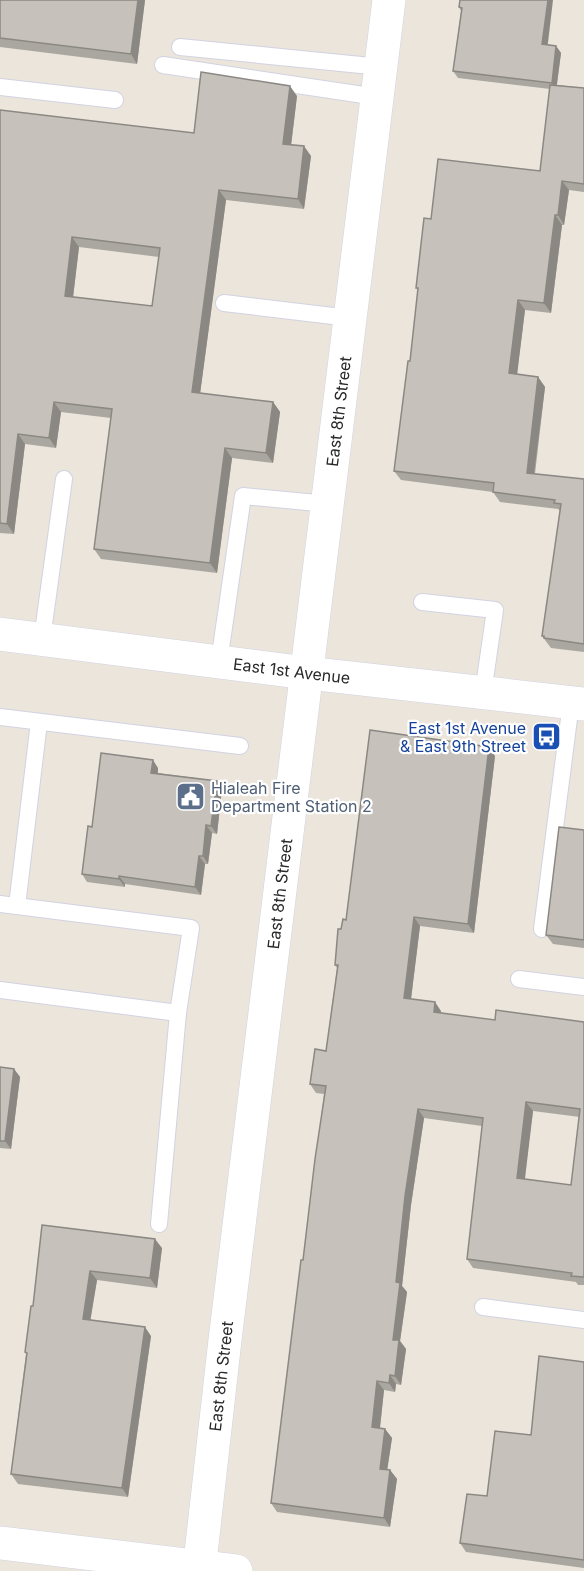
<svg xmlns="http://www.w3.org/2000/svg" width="584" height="1571" viewBox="0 0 584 1571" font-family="Inter,sans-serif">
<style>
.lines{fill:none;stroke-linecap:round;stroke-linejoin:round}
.lane-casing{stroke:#d1d3e1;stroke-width:18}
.street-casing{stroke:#d1d3e1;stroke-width:34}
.secondary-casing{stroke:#d1d3e1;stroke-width:34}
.lane{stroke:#fff;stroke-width:16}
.street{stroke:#fff;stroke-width:33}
.secondary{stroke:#fff;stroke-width:33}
.wall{fill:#aaa7a1;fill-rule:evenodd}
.shaded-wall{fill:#8b8883}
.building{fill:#c6c2bb;stroke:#8b8883;stroke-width:1.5;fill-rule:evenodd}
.labels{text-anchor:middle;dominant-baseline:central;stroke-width:4.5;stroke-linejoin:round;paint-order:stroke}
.street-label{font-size:16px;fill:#292929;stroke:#fff}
.transit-label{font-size:16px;fill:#164399;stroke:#fff;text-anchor:end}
.service-label{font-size:16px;fill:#4e5e75;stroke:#fff;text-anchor:start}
</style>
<rect width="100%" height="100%" fill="#ebe5dc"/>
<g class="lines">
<defs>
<g id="lane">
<path d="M180,47L381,67"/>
<path d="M163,65L377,97"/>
<path d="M0,87L115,100"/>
<path d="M224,303L350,318"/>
<path d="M422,602L495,610L483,693"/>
<path d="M42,639L64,479"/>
<path d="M219,662L243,496L328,504"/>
<path d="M0,717L240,746"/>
<path d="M0,904L191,928L178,1013"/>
<path d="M17,906L39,722"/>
<path d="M542,929L571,703"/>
<path d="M519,979L584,987"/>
<path d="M0,990L178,1013L159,1224"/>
<path d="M483,1307L584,1320"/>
</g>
<g id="street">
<path d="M0,1543L236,1571"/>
<path id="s1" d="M199,1571L225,1340L389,0"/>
</g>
<g id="secondary">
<path id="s2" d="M0,634L307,673L584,704"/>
</g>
</defs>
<!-- lane casing -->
<use href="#lane" class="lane-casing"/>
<!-- street casing -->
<use href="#street" class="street-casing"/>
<!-- secondary casing -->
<use href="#secondary" class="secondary-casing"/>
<!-- lane -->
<use href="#lane" class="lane"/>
<!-- street -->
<use href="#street" class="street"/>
<!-- secondary -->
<use href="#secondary" class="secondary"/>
</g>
<!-- wall -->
<g class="wall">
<path d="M0,0H145L137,64L0,47Z"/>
<path d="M460,0L547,45L556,46L561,53L557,85L584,88V192L569,190L564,225H562L551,313L525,310L517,374L538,377L545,387L535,474L584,479V652L551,648L542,636L560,511L558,509L500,502L493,492L401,480L394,471L410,361L418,290L416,288L431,219L540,171L550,89L458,78L453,71L461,11L459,7Z"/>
<path d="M297,96L291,145L311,156L304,209L226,200L200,393L273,402L280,412L273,463L232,458L217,573L101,559L94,549L111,418L61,412L56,448L25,444L14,534L0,533V110L194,133ZM79,247L159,257L152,306L73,297Z"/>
<path d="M495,756L474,933L420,926L411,999L441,1011V1013L495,1020L584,1022V1285H578L576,1282L473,1268L467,1259L482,1126L424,1118L411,1205L402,1286L407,1292L400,1341L406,1349L401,1385L396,1384L395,1392L384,1390L380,1428L385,1429L392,1438L387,1470H390L397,1479L390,1527L277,1512L271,1503L303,1260L324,1094L316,1093L310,1084L326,1051L337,968L335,965L341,929L346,920ZM533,1111L580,1117L571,1185L524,1179Z"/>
<path d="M158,768V773L217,781L222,789L217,834L212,833L208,864H205L201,895L125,884V887L87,882L82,874L92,827Z"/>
<path d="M584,830V948L553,944L546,935Z"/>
<path d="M0,1067L14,1069L20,1077L11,1149L0,1148Z"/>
<path d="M42,1225L162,1248L157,1288L97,1280L90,1320L151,1336L128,1497L18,1484L11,1474L26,1354L25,1352L33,1306Z"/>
<path d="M584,1362V1568L466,1552L460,1543L487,1496Z"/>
</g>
<!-- shaded-wall -->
<g class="shaded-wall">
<path d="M138,0H145L137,64L131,54Z"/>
<path d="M548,0H553L547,51L542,44Z"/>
<path d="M556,46L561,53L556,90L552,83Z"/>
<path d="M290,86L297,96L290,154L283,144Z"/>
<path d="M304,146L311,156L304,209L298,199Z"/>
<path d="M562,181L569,190L564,225L558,215Z"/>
<path d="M219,190L226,200L199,402L192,392Z"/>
<path d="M555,215L562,225L551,313L544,303Z"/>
<path d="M72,237L79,247L72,306L65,296Z"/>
<path d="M518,300L525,310L516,383L509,373Z"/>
<path d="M538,377L545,387L533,482L527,473Z"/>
<path d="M54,402L61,412L56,448L49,438Z"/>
<path d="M273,402L280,412L273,463L266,453Z"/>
<path d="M18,434L25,444L14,534L7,524Z"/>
<path d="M225,448L232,458L217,573L210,563Z"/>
<path d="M489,747L495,756L474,933L468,924Z"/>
<path d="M153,760L158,768L157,781L151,773Z"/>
<path d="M217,781L222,789L217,834L211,826Z"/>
<path d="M206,825L212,833L208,864L203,856Z"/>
<path d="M199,856L205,864L201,895L195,887Z"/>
<path d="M119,876L125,884V887L119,879Z"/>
<path d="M414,917L420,926L410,1007L404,998Z"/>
<path d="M435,1002L441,1011L440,1021L434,1012Z"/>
<path d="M14,1069L20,1077L11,1149L5,1141Z"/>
<path d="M526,1102L533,1111L524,1187L517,1178Z"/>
<path d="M418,1109L424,1118L411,1205L402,1286L407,1292L400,1341L406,1349L401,1385L395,1376L393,1340L396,1282L405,1196Z"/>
<path d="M155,1239L162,1248L157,1288L150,1278Z"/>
<path d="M90,1271L97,1280L89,1329L83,1319Z"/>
<path d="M145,1327L151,1336L128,1497L122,1488Z"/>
<path d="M390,1375L396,1384L395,1392L389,1383Z"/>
<path d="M377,1381L384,1390L379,1436L372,1427Z"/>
<path d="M385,1429L392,1438L386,1478L380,1469Z"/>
<path d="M390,1470L397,1479L390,1527L384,1518Z"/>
</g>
<!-- building -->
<g class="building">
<path d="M0,0H138L131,54L0,38Z"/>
<path d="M460,0H548L542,44L556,46L552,83L453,71L462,8L459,7Z"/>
<path d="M201,72L290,86L283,144L304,146L298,199L219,190L192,392L273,402L266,453L225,448L210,563L94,549L112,409L54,402L49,438L18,434L7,524L0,523V110L194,133ZM72,237L160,248L152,306L65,296Z"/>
<path d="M550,85L584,88V184L562,181L558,215H555L544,303L518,300L509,373L538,377L527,473L584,479V644L544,638V636H542L561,504L554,503L555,500L493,492L494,483L394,471L408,361H410L418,288H416L424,218L431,219L438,159L540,171Z"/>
<path d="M370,730L489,747L468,924L414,917L404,998L435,1002L434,1012L495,1020L496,1010L584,1022V1277L571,1276L572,1273L467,1259L483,1118L418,1109L405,1196L396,1282L400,1283L393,1340H399L395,1376L390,1375L389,1383L377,1381L372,1427L385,1429L380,1469L390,1470L384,1518L271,1503L301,1260H303L315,1159L326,1086L310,1084L315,1049L326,1051L338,965H335L338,929H341L343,919L346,920ZM526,1102L580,1109L571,1185L517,1178Z"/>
<path d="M101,753L153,760L151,773L217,781L211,826L206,825L203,856H199L195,887L119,876V879L82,874L88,826L92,827Z"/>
<path d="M559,827L584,830V940L546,935Z"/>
<path d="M0,1067L14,1069L5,1141H0Z"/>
<path d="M42,1225L155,1239L150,1278L90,1271L83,1319L145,1327L122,1488L11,1474L27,1353L25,1352L31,1306H33Z"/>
<path d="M539,1356L584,1362V1560L460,1543L467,1494L487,1496L495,1431L531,1435Z"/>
</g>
<!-- icons -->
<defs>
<symbol id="bus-square" viewBox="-11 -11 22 22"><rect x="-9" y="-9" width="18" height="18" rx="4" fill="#1a4fb4" stroke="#fff"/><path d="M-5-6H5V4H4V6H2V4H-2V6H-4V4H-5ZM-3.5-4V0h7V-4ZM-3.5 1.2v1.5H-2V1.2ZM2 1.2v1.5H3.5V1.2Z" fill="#fff"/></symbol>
<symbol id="civic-square" viewBox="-11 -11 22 22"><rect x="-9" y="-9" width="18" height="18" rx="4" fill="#5c6f8a" stroke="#fff"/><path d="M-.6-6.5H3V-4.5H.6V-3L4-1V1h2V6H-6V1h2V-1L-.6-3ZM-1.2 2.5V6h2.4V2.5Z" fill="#fff"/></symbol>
</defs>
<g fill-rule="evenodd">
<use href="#bus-square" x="530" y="720" width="33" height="33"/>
<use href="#civic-square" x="174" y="780" width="33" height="33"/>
</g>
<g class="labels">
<!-- street labels -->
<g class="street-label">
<text stroke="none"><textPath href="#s1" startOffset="1168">East 8th Street</textPath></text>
<text stroke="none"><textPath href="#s2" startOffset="294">East 1st Avenue</textPath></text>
<text stroke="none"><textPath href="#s1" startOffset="682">East 8th Street</textPath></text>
<text stroke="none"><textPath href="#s1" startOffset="196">East 8th Street</textPath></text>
</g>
<!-- transit labels -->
<g class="transit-label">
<text x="526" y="728">East 1st Avenue<tspan x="526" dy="18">&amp; East 9th Street</tspan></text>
</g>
<!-- service labels -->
<g class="service-label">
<text x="211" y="788">Hialeah Fire<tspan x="211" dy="18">Department Station 2</tspan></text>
</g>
</g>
</svg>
